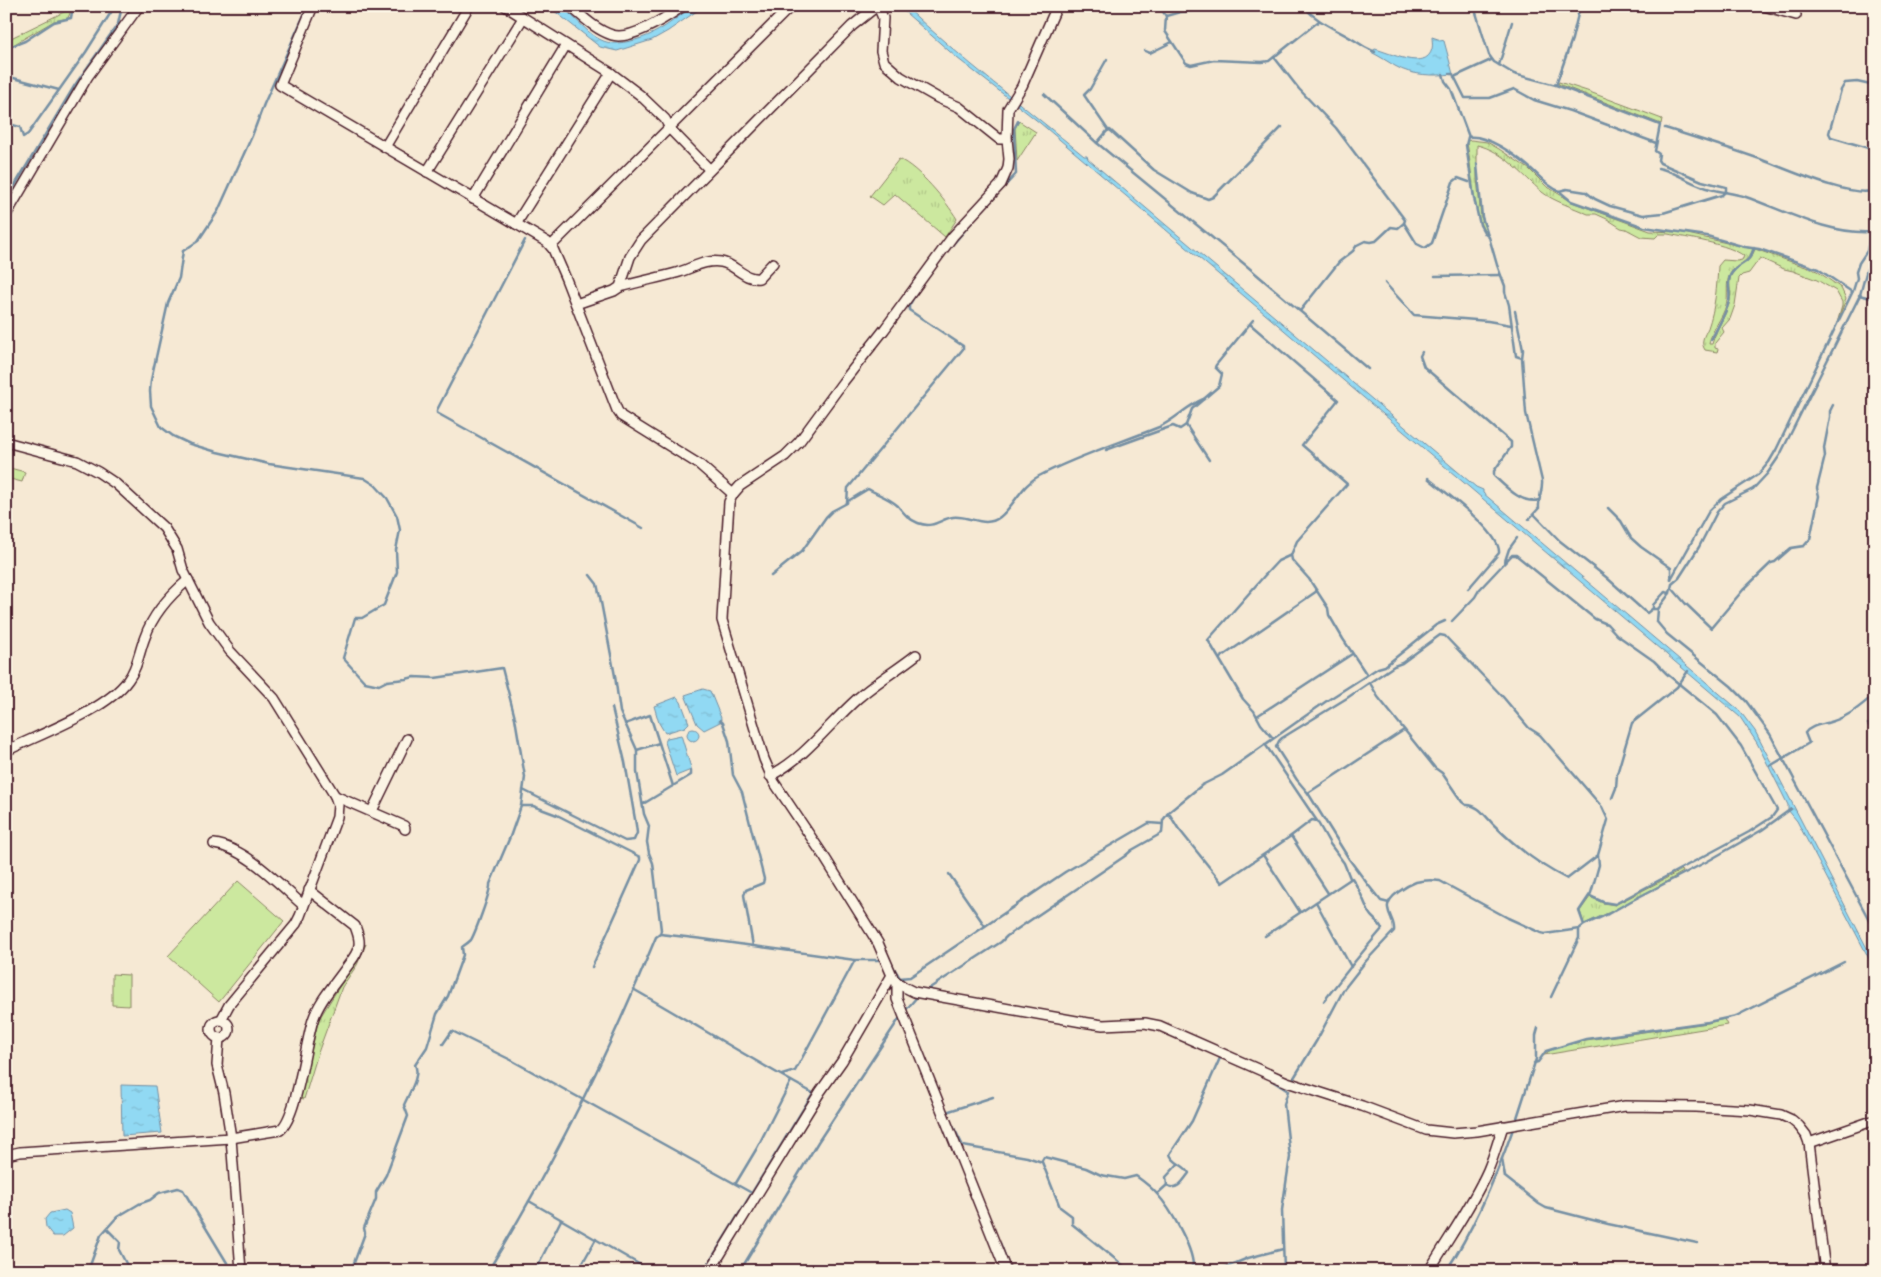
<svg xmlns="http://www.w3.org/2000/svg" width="1881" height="1277" viewBox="0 0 1881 1277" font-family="Dekko,sans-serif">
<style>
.grass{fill:url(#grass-tufts);stroke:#8b8465}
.garden{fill:#cce89f;stroke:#8b8465}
.water{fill:url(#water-ripples);stroke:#758fa3}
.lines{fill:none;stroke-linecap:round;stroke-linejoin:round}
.stream{stroke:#758fa3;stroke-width:2.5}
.minor-casing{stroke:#4a1f2b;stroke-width:12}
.minor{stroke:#fcf5e5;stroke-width:9}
</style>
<defs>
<pattern id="grass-tufts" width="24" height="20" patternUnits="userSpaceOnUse" patternTransform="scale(1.25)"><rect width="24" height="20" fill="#cce89f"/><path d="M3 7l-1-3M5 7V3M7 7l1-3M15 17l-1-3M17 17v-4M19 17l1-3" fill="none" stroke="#b1c789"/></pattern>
<pattern id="water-ripples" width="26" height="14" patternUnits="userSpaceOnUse" patternTransform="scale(1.25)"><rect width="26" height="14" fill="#91d9f3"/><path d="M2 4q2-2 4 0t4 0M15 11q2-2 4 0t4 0" fill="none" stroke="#7fbad0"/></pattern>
</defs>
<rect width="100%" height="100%" fill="#f6e9d4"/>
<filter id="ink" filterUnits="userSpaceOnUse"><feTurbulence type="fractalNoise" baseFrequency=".02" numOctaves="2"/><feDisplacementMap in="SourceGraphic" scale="10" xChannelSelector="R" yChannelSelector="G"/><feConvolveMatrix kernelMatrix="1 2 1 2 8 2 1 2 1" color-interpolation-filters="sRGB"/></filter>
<g filter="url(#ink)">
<!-- grass -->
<g class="grass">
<path d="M72,8L68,18L54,21L6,49V41L11,38Z"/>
<path d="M1559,82L1587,91L1662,119L1661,124L1558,84Z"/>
<path d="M1019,121L1036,132L1017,161L1015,128Z"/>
<path d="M1471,140L1487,142L1499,149L1529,169L1546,186L1572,202L1650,231L1679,232L1753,249C1747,265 1736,263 1730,274C1725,283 1729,295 1726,305C1723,318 1711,330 1709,344H1712C1716,329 1726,316 1730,301C1732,292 1727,282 1732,274C1739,263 1749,266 1755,249L1817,271L1841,288L1846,299L1837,323L1842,306V302L1836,291L1817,280L1793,271L1784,269L1760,258L1749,273L1742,275L1739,278L1735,305L1730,319L1722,328L1724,332L1715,343V348L1718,349L1717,352L1705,350C1700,342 1704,336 1708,328C1715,308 1717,287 1718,266L1723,260L1737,261L1742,260L1744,256C1729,244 1687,238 1668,234H1659L1655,238L1641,237L1626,229L1621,228L1607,219L1596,214H1588C1575,208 1553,201 1542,192C1522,175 1504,151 1477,145V178L1481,217L1488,236C1473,223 1472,164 1467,144V141Z"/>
<path d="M899,159C919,168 946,201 957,219L945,237L895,194L883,205L870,196Z"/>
<path d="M1682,870L1683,872C1652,890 1617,910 1584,924L1580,911L1590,897L1603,903L1615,905Z"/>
<path d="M366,944L357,965L342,987L319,1050L304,1099L299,1098L319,1019Z"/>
<path d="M1724,1019L1727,1025L1544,1055C1554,1045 1574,1045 1586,1040L1708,1023Z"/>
</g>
<!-- garden -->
<g class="garden">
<path d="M6,467L25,472L22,482L6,478Z"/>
<path d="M238,881L284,921L219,1002L168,956Z"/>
<path d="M112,974L129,975V1006L112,1005Z"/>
</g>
<!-- water -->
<g class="water">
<path d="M548,6C552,6 557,6 560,7C578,16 592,45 617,43C634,42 650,36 664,27C677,19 688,6 704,6L668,31L652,40L617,51L600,47Z"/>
<path d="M898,6H905C962,60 1024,106 1084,156H1087L1088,159L1476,487L1483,490V493L1739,710L1755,731L1869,952L1875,963V970L1797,821L1788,810V805L1757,743L1740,717L1040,123L957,58Z"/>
<path d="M1432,37L1444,41L1453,74C1434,76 1412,76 1395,66C1387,61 1379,56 1371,52L1375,49C1389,52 1426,72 1432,49C1433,45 1432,40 1432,37Z"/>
<path d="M703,689L710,691L721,718L720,722L704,730L697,724L685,695Z"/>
<path d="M677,697L681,702L689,723L685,727L665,733L659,723L654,706Z"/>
<circle cx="693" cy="735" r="6"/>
<path d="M681,735L691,768V770L676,776L665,742L667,738Z"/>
<path d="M121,1085L155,1086L162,1133L122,1136Z"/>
<path d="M65,1210L70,1213L73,1228L63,1236H53L46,1227L45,1219L50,1213Z"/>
</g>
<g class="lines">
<!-- stream -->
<g class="stream">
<path d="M308,6L264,104L252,136L218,211L198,241L183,251L179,278L168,303L151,380L150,391L151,406L161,427L173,436L190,444L217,452L269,464L364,478L375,485L387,498L397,516L400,530L396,550L397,572L384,605L362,618H355L343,658L365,682L379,685L387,681L406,679L414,677L435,678L502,668L515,718L525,777L521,806L510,837L490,884C491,891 475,933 471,940C468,943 465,945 462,947L463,955L448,996L437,1014L427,1047L415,1065C421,1075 408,1095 404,1105L408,1116L386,1175L376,1192V1199L364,1228L365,1233L351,1271"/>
<path d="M1159,6L1166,16"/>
<path d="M1303,6C1319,24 1339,30 1357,42C1364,47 1368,49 1375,52"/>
<path d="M1474,6L1489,55L1494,62L1514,74L1556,85L1660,125L1655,151L1659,154L1658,160L1660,163L1702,181L1726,187V191L1722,195L1663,213L1643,215L1610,206L1595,199L1586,192L1567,189L1559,191C1545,185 1541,177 1529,167C1515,155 1487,134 1468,137L1466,145L1474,198L1480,225L1485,234L1489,237L1497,265L1505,286V292L1509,305L1516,356L1522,358L1526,413L1542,481C1543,491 1538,498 1539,508L1529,519"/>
<path d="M1109,7V6"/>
<path d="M1238,7L1180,12L1166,16L1165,31L1186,63L1191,65L1214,60L1262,62L1269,61L1274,57L1299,89L1336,128L1405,220L1404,223L1417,244L1425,248L1432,243L1453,182L1458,178L1469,182"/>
<path d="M1238,7L1242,10L1247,6"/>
<path d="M6,50L12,46L25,41L54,22L71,18L73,6"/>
<path d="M1145,51L1150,53L1172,42"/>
<path d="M1274,57L1319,21"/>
<path d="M1499,65L1512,22"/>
<path d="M1443,74L1445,81L1451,89L1469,137"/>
<path d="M1450,74H1453L1465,98H1490L1514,89L1534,100L1570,111L1656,143"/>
<path d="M6,76L59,90"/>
<path d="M1454,77L1491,60"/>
<path d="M1556,85L1572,39L1580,6"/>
<path d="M1875,86L1857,82L1845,83L1841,90L1829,133L1831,137L1875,150"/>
<path d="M1044,94L1097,143L1248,267L1368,369"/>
<path d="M6,126L9,124L20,127L23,137L28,134L86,52L115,6"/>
<path d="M1665,128C1696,138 1726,147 1757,158C1780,166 1853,200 1875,190"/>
<path d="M1107,131L1110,130L1154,170L1192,193L1208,199L1213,197L1282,127"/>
<path d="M1097,143L1108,130L1084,95L1090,89L1107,59"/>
<path d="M1477,164L1482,217L1488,236"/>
<path d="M1658,168C1674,171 1686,181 1701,186C1715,192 1731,192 1746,197C1785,211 1830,235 1872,232"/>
<path d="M1559,191L1571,201L1644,227L1707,236L1745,247L1759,249L1818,269L1852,292"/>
<path d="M6,200L75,85L118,24L122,6"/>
<path d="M983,210L1016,174L1014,129L1018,121"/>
<path d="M525,240L437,410V413L643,528"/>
<path d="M948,250L972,222"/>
<path d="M1868,268H1875"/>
<path d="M1435,276L1500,275"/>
<path d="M1385,283L1414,315L1488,321L1511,325"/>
<path d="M1859,295L1875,299"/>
<path d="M1300,311L1339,262L1353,251L1357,245L1365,241L1371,242L1376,241L1391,227L1398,228L1404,223"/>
<path d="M1515,311L1523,350L1522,358"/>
<path d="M1250,324L1338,400L1302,445L1347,484L1297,541L1291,555L1292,560L1309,579L1328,608L1329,615L1343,639L1367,675"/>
<path d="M1711,340C1717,328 1726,314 1729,301C1731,292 1726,282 1731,274C1739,262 1748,267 1754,248"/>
<path d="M1422,352L1420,356L1424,367L1511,442V447L1494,471V476C1505,486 1522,505 1539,500"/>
<path d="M1106,450L1167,428L1173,426L1180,429L1186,425"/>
<path d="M1209,460L1186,425L1192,409L1219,386L1222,374L1215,367L1216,365L1253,320"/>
<path d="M1428,478C1444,492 1501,532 1499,553L1468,589"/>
<path d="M848,501L868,489C877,494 890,498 898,506C904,513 908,519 918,523C934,529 940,519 953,517C969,515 985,529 1000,517C1015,505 1021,485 1039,476C1077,456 1119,443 1159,427C1173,421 1192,402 1204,399"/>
<path d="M1608,508L1621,521L1631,538L1641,547L1671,568V579"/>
<path d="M1534,514L1560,541L1606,577L1644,611L1647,613L1652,609H1658L1657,622L1667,634L1731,686L1746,701L1770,734L1875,931"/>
<path d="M1505,561L1509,549L1517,538"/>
<path d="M771,576L802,551L826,517L832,511L847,503L848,488L963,349V346L909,310V306L917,292"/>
<path d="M1671,579L1709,511L1721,499L1759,474L1769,462L1776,450L1853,291L1857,278L1856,272L1859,263L1867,251L1869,241L1875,197"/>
<path d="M1672,588L1685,603L1711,628L1743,590L1771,563L1775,562L1791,548L1804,546L1810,539L1819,496L1817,488L1825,456L1824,448L1830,417V411L1833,405"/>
<path d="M1653,609V605L1664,593L1665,592L1670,593"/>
<path d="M1658,609L1670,593L1672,584L1679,578L1699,547L1717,512L1725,503L1753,489L1767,474L1780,455L1860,295L1867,269L1875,254"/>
<path d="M1452,621L1475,597L1479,590L1512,555H1516L1595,619L1607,624L1617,635L1654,661L1667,674L1717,715L1741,746L1777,810L1772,817L1749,832L1615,904L1603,902L1590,896"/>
<path d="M1220,658L1317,591"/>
<path d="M1370,683L1378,697L1435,768L1442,773L1462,802L1466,805C1478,804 1485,816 1493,824C1514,845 1541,866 1567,879L1597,856"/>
<path d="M1257,716L1352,654"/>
<path d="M720,720L723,723L729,741L733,775L742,792L764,879L763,883L746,890L744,895L753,946"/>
<path d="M625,724L650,715L673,786"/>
<path d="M1868,724L1875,734"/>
<path d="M1404,730L1308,793L1297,780L1276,747L1279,741L1282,738L1347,698L1394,666L1402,663L1440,635L1445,636L1503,697L1529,728L1540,735L1602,807L1608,820L1598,855L1599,865L1591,893L1579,911L1584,925"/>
<path d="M1273,738L1261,724L1254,711L1243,699L1208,640L1265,575L1278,561L1291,555"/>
<path d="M1265,744L1317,821L1330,844L1344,863L1350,878"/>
<path d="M637,750L659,743"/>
<path d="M1770,766L1809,743L1805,733C1810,726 1819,725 1827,723C1849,717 1858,708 1875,694"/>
<path d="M523,790L625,841L634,840L637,833L636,825L625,762L612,708"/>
<path d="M1308,793L1349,859L1369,886L1381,901L1389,903"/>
<path d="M1612,798L1616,788L1617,774L1632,723L1677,687L1688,671"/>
<path d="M643,804L691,775V770"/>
<path d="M521,806H533L557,815L640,857V860L592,967"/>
<path d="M1167,814L1170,815L1178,828L1222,883L1291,836L1312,820L1317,821"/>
<path d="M1291,836L1328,893"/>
<path d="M1263,855L1300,912"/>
<path d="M949,874L985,926"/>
<path d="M1316,902L1351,967"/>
<path d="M660,934L703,939L855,960H879"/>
<path d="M1265,936L1352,878C1360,890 1364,901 1369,913C1372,919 1379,921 1382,929C1362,952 1343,976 1324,1001"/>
<path d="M892,965L900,978L910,977L1065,872L1149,823L1162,824"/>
<path d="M633,989C693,1023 752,1060 813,1093L704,1271"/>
<path d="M925,991L1001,942L1007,936L1125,856L1132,850L1162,833L1163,820L1169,812L1202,785L1222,775L1328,700L1378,668L1385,666L1436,625L1445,621"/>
<path d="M1551,997L1579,938V930"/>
<path d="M904,1012L917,997"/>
<path d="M443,1044L452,1031L511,1060L750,1192"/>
<path d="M1534,1063L1538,1062L1546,1051L1586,1039L1708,1022L1736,1016L1844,962"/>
<path d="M782,1075L795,1071L855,960"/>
<path d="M1271,1080L1288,1091"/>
<path d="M1292,1081L1317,1040L1344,989L1366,961L1394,931C1395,921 1389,917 1388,908C1386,897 1408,885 1416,882C1424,880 1433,880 1440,881L1508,918L1541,933L1545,934L1579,929L1584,925L1608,914L1631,901L1708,861L1762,830L1791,809"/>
<path d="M946,1112L993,1097"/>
<path d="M949,1118L963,1146L1027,1157L1042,1162L1060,1207L1072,1216V1224L1130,1271"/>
<path d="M1516,1121L1536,1059V1035L1538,1028"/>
<path d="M1502,1159L1505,1177L1539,1204L1546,1208L1608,1224L1697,1243"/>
<path d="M1041,1162L1044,1157L1086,1168L1101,1175L1124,1179L1136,1176C1143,1181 1151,1187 1157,1194C1170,1208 1192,1246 1193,1265L1187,1271"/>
<path d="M736,1183L757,1148L791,1081"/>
<path d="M1167,1185L1166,1177L1178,1164"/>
<path d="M1157,1194L1167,1185C1177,1192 1183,1181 1189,1173C1185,1165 1172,1163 1170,1154L1192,1121L1220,1058H1222"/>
<path d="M529,1201L651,1271"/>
<path d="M107,1229L120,1242L119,1250L130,1271"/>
<path d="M1000,1243L1011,1271"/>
<path d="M1189,1269L1200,1271"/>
<path d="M88,1271L101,1235L117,1217L139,1204L150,1200L159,1193L178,1188L183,1190L232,1271"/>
<path d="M488,1271C553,1165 609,1052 656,937L660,934L661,930L653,863L649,853L647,842L649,826L644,814L637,772V750L620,712L615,676L600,597L597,584L590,575"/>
<path d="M535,1271L561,1220"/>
<path d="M578,1271L596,1239"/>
<path d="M740,1271L818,1142L901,1016"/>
<path d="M1217,1271L1248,1258L1283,1249"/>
<path d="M1284,1271L1282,1210L1290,1157L1284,1104L1288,1091"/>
<path d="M1446,1271C1474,1229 1496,1177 1513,1129"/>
</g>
<defs>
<g id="minor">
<path d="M313,6L280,85L547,242L553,249L566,279L617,410L621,416L700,465L733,494"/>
<path d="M505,6L611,73L640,95L665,119L671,130L709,169"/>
<path d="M570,6C583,17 596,30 612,35C631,41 667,17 683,6"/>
<path d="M878,6L883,18L881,51L884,62L901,77L938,98L959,107L999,139H1007"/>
<path d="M1057,6L1022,86L1008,109L1007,139L1009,159L1008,168L1001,184L953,236L884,330L843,382L799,442L785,456L740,486L733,494L729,502L722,620L764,759L774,782L825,858L878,943L894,980L904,987L914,992L1082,1022L1103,1025L1145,1023L1160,1026L1287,1082L1362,1106L1426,1130L1453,1133L1477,1131L1625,1106L1696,1107L1750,1110L1781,1115L1792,1120L1799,1126L1806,1135L1809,1143L1825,1271"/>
<path d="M1764,6L1796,15"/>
<path d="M385,147L469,6"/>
<path d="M427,172L523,18"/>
<path d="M473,199L566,45"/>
<path d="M6,215L88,76L139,6"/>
<path d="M516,224L611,73"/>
<path d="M551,246L791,6"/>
<path d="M620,287C638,282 657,278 676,273C691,269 705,259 721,262C735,264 744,280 759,278L773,263"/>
<path d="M576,304L614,291L620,287L630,257L641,240L852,26L877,6"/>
<path d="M6,442L77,461L98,472L116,484L164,528L177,549L183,570L209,622L230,651L274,698L335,796L338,805L337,817L300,916L296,924L229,1005L221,1020"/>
<path d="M6,751C40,734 107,710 128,680C138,667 139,652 145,637C153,614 169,596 188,580"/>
<path d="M770,776C807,756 827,726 857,699C875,683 897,670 916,655"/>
<path d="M335,796L404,826L405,829"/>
<path d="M372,811L407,739"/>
<path d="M214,844C246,848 280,885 303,905"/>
<path d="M897,982V999L1006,1271"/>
<circle cx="220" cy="1029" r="9"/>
<path d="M219,1038L217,1065L224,1093L231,1138L241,1271"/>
<path d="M1809,1143L1875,1120"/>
<path d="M6,1155L20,1152L231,1138L280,1130C297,1118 305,1044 313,1020C319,1001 334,985 346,968C351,961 358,954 359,945C360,938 357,932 355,926L309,890"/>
<path d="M710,1271L820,1092L842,1061L892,975"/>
<path d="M1429,1271C1449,1237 1472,1206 1488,1170C1494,1156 1498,1141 1503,1126"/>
</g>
</defs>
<!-- minor casing -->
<use href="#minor" class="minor-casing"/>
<!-- minor -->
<use href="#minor" class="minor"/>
</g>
</g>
<!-- margin -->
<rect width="1881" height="1277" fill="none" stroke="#fcf5e5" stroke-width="25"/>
<rect x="12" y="12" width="1856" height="1252" fill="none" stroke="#4a1f2b" stroke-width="2" filter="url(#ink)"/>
</svg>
